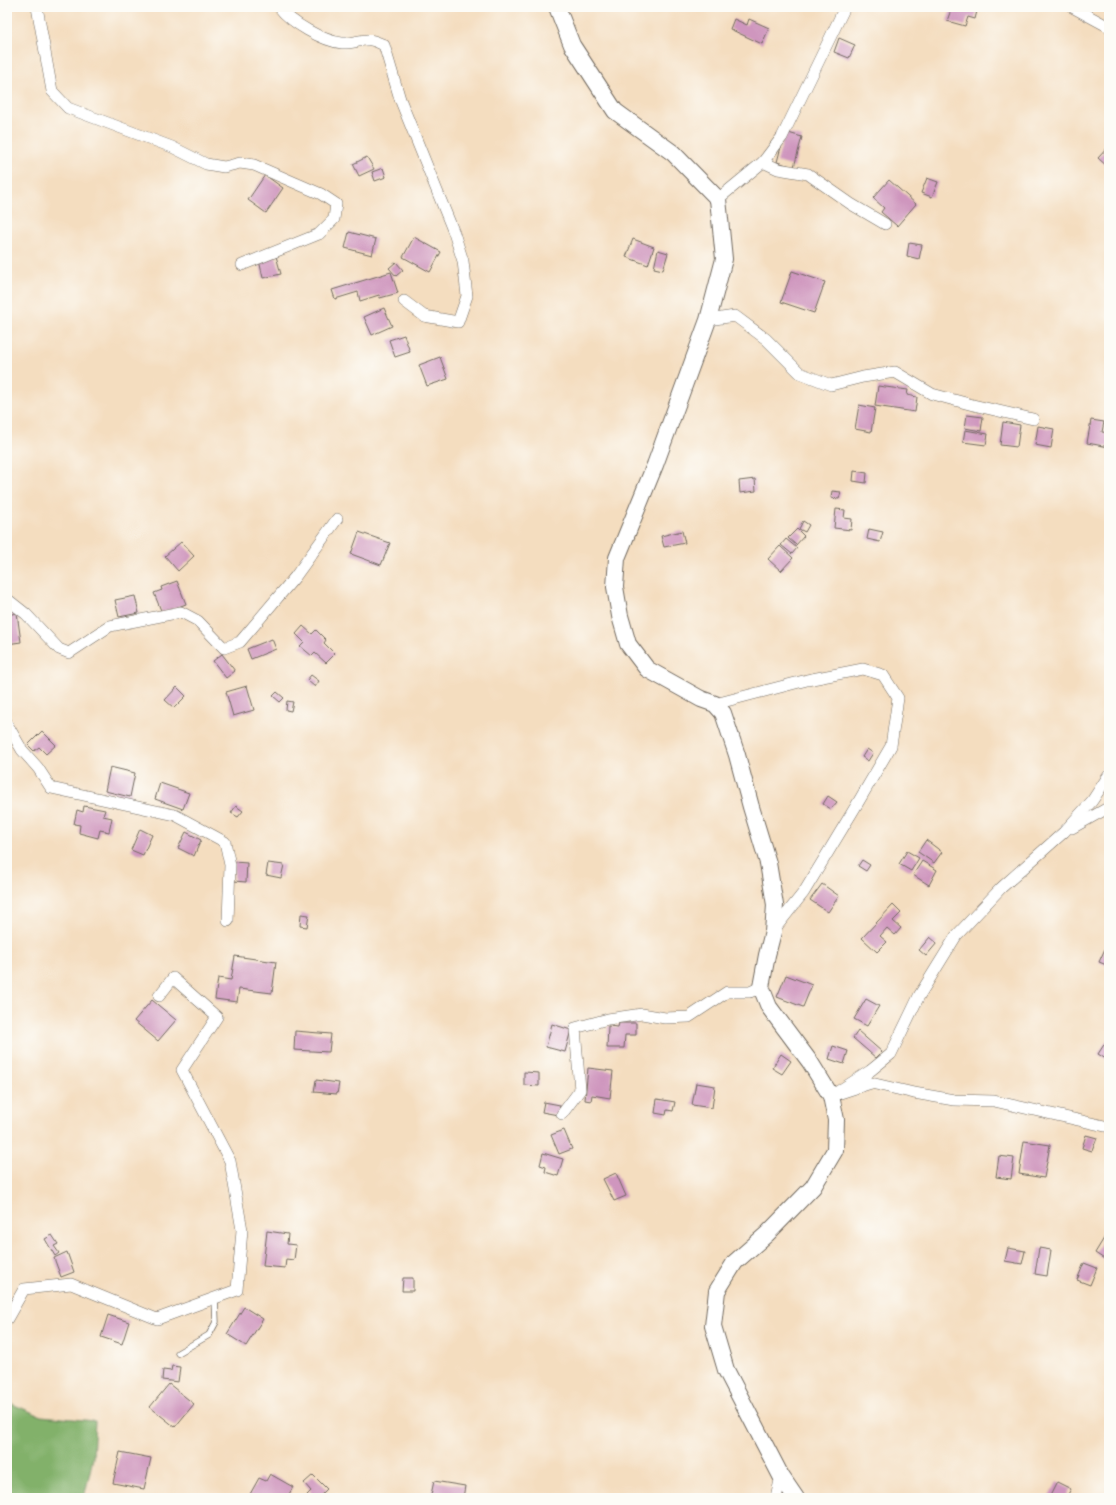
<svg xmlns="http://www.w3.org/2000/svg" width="1116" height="1505" viewBox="0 0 1116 1505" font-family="'IM FELL English',serif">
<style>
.forest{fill:#82b16b;stroke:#566e4b}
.building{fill:#cf96be}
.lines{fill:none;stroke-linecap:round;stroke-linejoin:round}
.lane-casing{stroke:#71695f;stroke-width:7}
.street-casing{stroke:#71695f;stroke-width:12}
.secondary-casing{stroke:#71695f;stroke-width:18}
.lane{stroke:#fff;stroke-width:5.5}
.street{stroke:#fff;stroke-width:11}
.secondary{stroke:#fff;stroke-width:16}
</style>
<rect width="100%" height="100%" fill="#fdfcf7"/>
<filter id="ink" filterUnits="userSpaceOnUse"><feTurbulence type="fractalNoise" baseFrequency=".025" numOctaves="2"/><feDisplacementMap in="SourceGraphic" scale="8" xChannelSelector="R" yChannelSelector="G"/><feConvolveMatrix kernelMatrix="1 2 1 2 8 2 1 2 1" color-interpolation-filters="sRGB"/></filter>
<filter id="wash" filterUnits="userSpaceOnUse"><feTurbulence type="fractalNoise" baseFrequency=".012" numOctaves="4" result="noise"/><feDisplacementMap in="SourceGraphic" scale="16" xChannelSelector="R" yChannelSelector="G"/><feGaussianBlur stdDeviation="0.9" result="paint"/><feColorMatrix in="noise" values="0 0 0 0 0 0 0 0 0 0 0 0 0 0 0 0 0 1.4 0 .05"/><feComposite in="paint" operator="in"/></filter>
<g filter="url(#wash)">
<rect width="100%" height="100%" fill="#f4ddbf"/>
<!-- forest -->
<path class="forest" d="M7,1402L41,1416L95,1421L93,1458L84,1498H7Z"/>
<g id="blocks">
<!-- building -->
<g class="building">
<path d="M952,7H978L975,19L968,17L965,26L947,21Z"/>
<path d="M734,19L747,25L749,19L769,28L762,44L730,29Z"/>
<path d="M839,38L855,45L849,58L834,52Z"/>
<path d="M785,132L802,137L794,167L777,162Z"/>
<path d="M1109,146V168L1098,158Z"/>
<path d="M367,157L374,169L359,176L353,164Z"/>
<path d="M383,168L386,177L375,181L372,172Z"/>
<path d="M265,175L283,188L266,213L248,200Z"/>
<path d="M927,178L938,182L932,197L921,193Z"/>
<path d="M889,180L916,204L897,226L881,212L884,208L873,198Z"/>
<path d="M349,232L376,239L372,255L345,248Z"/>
<path d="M414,237L441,252L430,272L403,257Z"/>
<path d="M633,239L654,247L648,265L626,257Z"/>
<path d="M909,243L922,245L919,259L907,256Z"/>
<path d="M658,250L668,253L663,270L654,268Z"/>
<path d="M276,256L281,274L263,278L259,260Z"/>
<path d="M396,262L403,270L396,276L389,268Z"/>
<path d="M792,271L825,282L814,313L781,302Z"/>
<path d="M391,272L398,293L380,298L379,295L360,301L358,292L335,299L332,290Z"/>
<path d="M384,308L392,326L372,335L364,317Z"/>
<path d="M404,335L410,352L395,357L389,340Z"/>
<path d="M440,357L448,379L427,386L419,365Z"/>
<path d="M878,386L908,390L907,395L917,397L915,412L875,406Z"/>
<path d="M859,405L875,408L871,432L855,429Z"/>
<path d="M967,415L983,417L981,431L965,428Z"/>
<path d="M1091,420L1104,422L1102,432L1109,433V447L1087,443Z"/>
<path d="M1003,422L1020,425L1017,447L1000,445Z"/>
<path d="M1038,426L1054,429L1051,448L1035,445Z"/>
<path d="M965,430L988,434L986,445L963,442Z"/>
<path d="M854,471L867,473L866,483L853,481Z"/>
<path d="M755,479L756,491L740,493L739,481Z"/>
<path d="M832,491L841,492L839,499L831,498Z"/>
<path d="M836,509L845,510L844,518L852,519L851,530L834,528Z"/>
<path d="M803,521L809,525L805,532L799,529Z"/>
<path d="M797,529L804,536L796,545L788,538Z"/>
<path d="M869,529L883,532L880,542L867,539Z"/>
<path d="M682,531L685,543L664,547L661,536Z"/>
<path d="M359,532L390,543L381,565L351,554Z"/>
<path d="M786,539L797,548L792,554L781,545Z"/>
<path d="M181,542L194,556L178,571L165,556Z"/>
<path d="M780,546L793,558L781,571L768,559Z"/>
<path d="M177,581L186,604L162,613L154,593L162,590L161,587Z"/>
<path d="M135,596L139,613L119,617L115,600Z"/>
<path d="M17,613L21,642L7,644V615Z"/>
<path d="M303,626L312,634L316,630L326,640L324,643L335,654L326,663L315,653L312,656L300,646L304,642L296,634Z"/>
<path d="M272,639L276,649L251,659L247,649Z"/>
<path d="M222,654L235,671L226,678L213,661Z"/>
<path d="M311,675L319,681L315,687L307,680Z"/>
<path d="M247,686L254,710L233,716L226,692Z"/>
<path d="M177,687L186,696L174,708L165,700Z"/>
<path d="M277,692L284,698L280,702L273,696Z"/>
<path d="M287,701L293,702L291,711L286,710Z"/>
<path d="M42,731L56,745L46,754L39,747L34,751L28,745Z"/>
<path d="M867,749L873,753L868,761L862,757Z"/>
<path d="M110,767L135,773L130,797L105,791Z"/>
<path d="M160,783L189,793L183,809L155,799Z"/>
<path d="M828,796L837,802L831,809L823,804Z"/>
<path d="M84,806L105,810L103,816L112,818L109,832L100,830L98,838L79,833L80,825L74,824L77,810L83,812Z"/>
<path d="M236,806L243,811L238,817L231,813Z"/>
<path d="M140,829L152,835L143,855L131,850Z"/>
<path d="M186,832L201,840L194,856L178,848Z"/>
<path d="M926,840L942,852L934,863L918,852Z"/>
<path d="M907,851L919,858L911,871L899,864Z"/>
<path d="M862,860L870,865L866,871L858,866Z"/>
<path d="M922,861L937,870L929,885L913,875Z"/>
<path d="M234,862L247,863L246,882L234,881Z"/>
<path d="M268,863L284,865L281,878L266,875Z"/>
<path d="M822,884L839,896L828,912L810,900Z"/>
<path d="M893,905L901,913L893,921L901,928L895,935L887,928L880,936L887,942L877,952L862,938Z"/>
<path d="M301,914L309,915L307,927L300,926Z"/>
<path d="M930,937L937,943L926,956L919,950Z"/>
<path d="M1109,940V966L1099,962Z"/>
<path d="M235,956L276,962L272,993L239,989L237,1002L215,999L218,978L231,980Z"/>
<path d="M786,975L812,985L803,1007L777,997Z"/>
<path d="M866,999L879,1006L867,1026L854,1019Z"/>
<path d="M152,1000L176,1020L158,1041L134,1021Z"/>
<path d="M619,1023H636V1035H625L624,1048H607L608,1026L618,1027Z"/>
<path d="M552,1024L571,1030L565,1052L546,1047Z"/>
<path d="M295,1031L331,1034L329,1052L294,1050Z"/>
<path d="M858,1031L882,1052L876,1058L853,1038Z"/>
<path d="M1107,1040L1109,1041V1061L1098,1054Z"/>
<path d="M833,1046L848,1051L844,1064L829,1059Z"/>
<path d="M781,1054L791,1061L782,1074L772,1068Z"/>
<path d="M588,1068L613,1071L610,1098L592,1095L591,1101L585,1100Z"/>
<path d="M524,1072L539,1073V1086L524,1085Z"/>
<path d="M316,1080L339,1083L337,1094L314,1092Z"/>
<path d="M696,1083L715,1086L712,1108L692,1105Z"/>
<path d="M657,1099L675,1102L673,1111L667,1110L666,1115L655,1113Z"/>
<path d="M544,1102L560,1105L558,1115L542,1112Z"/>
<path d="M564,1130L572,1149L559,1154L551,1135Z"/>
<path d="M1086,1135L1097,1138L1092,1151L1082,1148Z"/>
<path d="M1024,1141L1050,1145L1044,1178L1019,1174Z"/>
<path d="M543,1153L563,1159L558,1176L545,1172L546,1167L540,1165Z"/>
<path d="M999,1156L1014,1158L1011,1179L996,1177Z"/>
<path d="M616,1173L626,1196L614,1201L603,1179Z"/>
<path d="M1109,1230V1262L1095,1253Z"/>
<path d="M267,1231L288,1234L287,1244L296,1245L294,1260L286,1259L285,1268L263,1266Z"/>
<path d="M52,1235L58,1244L54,1246L59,1253L55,1256L45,1239Z"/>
<path d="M1008,1248L1025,1251L1022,1264L1005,1261Z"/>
<path d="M1039,1248L1051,1250L1047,1276L1035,1274Z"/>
<path d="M67,1252L74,1272L61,1277L54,1258Z"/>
<path d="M1084,1263L1097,1268L1090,1285L1077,1280Z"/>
<path d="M403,1278H413V1291H402Z"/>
<path d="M244,1307L263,1319L246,1346L227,1334Z"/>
<path d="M108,1315L129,1322L122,1344L101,1337Z"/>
<path d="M172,1366L180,1367L178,1382L162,1380L163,1370L171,1371Z"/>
<path d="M169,1384L194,1404L175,1427L150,1407Z"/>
<path d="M120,1452L151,1458L144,1489L113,1483Z"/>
<path d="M270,1474L293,1487L287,1498H252L249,1496L259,1478L266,1481Z"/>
<path d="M313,1475L327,1489L318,1498H309L307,1495L311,1491L304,1483Z"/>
<path d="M434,1481L465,1486L463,1498H440L431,1495Z"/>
<path d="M1057,1482L1071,1489L1066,1498H1049Z"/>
</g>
</g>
</g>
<g filter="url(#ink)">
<use href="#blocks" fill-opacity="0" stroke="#71695f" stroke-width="1"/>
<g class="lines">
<defs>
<path id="lane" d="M178,1353L209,1335L216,1322L215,1298"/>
<g id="street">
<path d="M37,7L52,91L68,108L172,147L206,164L224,167L240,163L254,165L321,194L336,204L334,219L319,234L242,265"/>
<path d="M279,7C291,23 323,41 342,43C350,44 359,40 367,40C372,39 379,43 384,45L400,99L454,233L463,261L467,296L458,322L424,316L404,301"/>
<path d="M1072,7L1109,27"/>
<path d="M763,162L778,169L808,174L851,204L885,224"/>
<path d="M718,199L763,162L782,137L845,7"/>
<path d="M708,320L735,316L766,339L800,373L831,385L863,377L895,372L932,394L973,405L1033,419"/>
<path d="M7,599L26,614L59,649L69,653L110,626L181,612L198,621L224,648L240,642L295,577L337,519"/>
<path d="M715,704L807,680L863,669L883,675L898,698L891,746L856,806L804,892L773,931"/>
<path d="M7,724L22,750L38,768L51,788L175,815L225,842L230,865L228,921"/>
<path d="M1109,775L1092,801L1064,832L1001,888L956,936L919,996L891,1054L870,1071L831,1096L871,1083L914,1093L954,1100L994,1101L1109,1127"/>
<path d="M1072,828L1106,809L1109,811"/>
<path d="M562,1114L580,1090L575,1028L608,1019L642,1014L665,1018L689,1017L727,992H750L761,987"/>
<path d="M7,1319L24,1289L71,1284L157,1319L237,1290L242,1230L230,1161L182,1070L217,1017L173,978L159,996"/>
<path d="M776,1498L781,1476"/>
</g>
<path id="secondary" d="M557,7L572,45L615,111L673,153L718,199L724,259L708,320L655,465L617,558L615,587L620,616L628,644L647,669L701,699L715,704L723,713L737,755L751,807L768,863L775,905L773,932L767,955L761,987L769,1007L810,1062L831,1096L836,1120L835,1150L813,1187L767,1234L735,1262L717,1291L713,1326L726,1370L781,1476L796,1498"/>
</defs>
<!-- lane casing -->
<use href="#lane" class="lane-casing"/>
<!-- street casing -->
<use href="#street" class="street-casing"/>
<!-- secondary casing -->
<use href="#secondary" class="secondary-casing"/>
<!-- lane -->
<use href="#lane" class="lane"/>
<!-- street -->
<use href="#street" class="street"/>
<!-- secondary -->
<use href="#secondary" class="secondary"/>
</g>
</g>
<!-- margin -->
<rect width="1116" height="1505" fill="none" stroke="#fdfcf7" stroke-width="24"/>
</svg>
